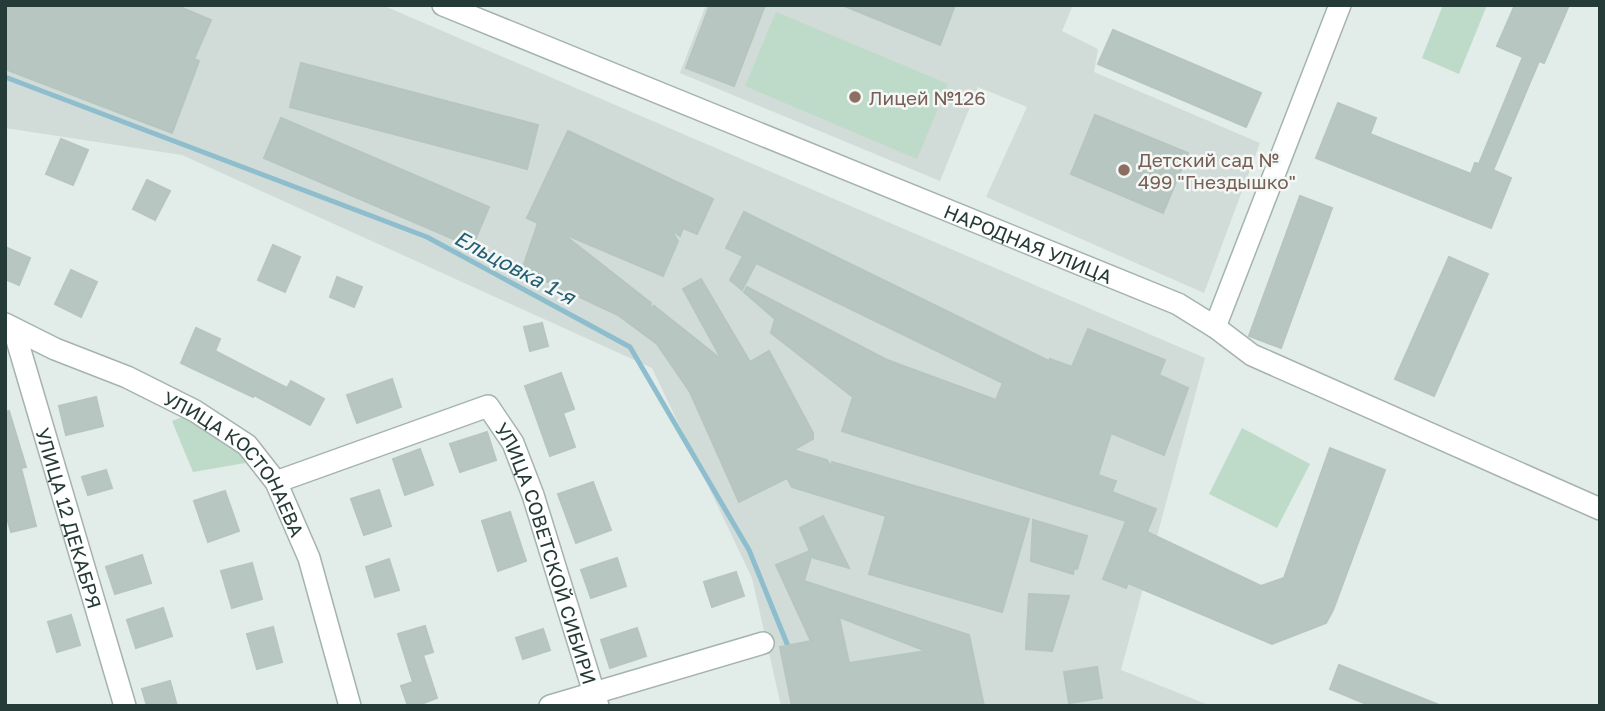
<svg xmlns="http://www.w3.org/2000/svg" width="1605" height="711" viewBox="0 0 1605 711" font-family="'Golos Text',sans-serif">
<style>
.built{fill:#d1dbd7}
.green{fill:#bddbc8}
.lines{fill:none;stroke-linecap:round;stroke-linejoin:round}
.stream{stroke:#8ebecd;stroke-width:5}
.building{fill:#b8c6c1;stroke:#b5c5c0;stroke-width:2;fill-rule:evenodd}
.minor-casing{stroke:#a5b3af;stroke-width:24}
.minor{stroke:#fff;stroke-width:21}
.education-dot{fill:#8d6e63;stroke:#f3f8f6;stroke-width:2.5}
.labels{text-anchor:middle;dominant-baseline:central;stroke-width:5;stroke-linejoin:round;paint-order:stroke}
.education-label{font-size:19px;fill:#785e54;stroke:#f3f8f6;text-anchor:start}
.street-label{font-size:19px;fill:#243b37;stroke:#f3f8f6}
.water-label{font-size:21px;font-style:italic;fill:#225f73;stroke:#f3f8f6}
</style>
<rect width="100%" height="100%" fill="#e2ece8"/>
<!-- built -->
<g class="built">
<path d="M5,5H382L1205,358L1121,670L1211,706H781L752,578L652,368L182,155L5,128Z"/>
<path d="M706,5H1073L1062,31L1098,49L1094,72L1260,143L1204,293L986,197L1027,107L978,87L940,181L680,73Z"/>
</g>
<!-- green -->
<g class="green">
<path d="M1443,5H1487L1459,74L1422,58Z"/>
<path d="M776,12L948,84L917,159L745,86Z"/>
<path d="M188,415L220,434L251,462L193,472L172,421Z"/>
<path d="M1242,428L1310,464L1277,528L1209,494Z"/>
</g>
<g class="lines">
<!-- stream -->
<path class="stream" d="M5,77L427,237L630,347L749,550L790,651"/>
</g>
<!-- building -->
<g class="building">
<path d="M5,5H175L211,20L194,59L199,61L172,133L5,69Z"/>
<path d="M710,5H765L734,86L686,68Z"/>
<path d="M842,5H955L940,45Z"/>
<path d="M1515,5H1569L1544,63L1539,61L1493,170L1511,178L1491,228L1316,158L1338,103L1376,118L1370,134L1471,174L1475,163L1479,164L1523,57L1497,46Z"/>
<path d="M1113,30L1261,93L1246,127L1098,64Z"/>
<path d="M301,63L538,125L527,169L290,107Z"/>
<path d="M1095,115L1188,153L1163,213L1071,174Z"/>
<path d="M281,118L489,207L472,247L264,158Z"/>
<path d="M568,131L713,199L697,234L683,228L680,236L670,228L678,241L663,276L569,236L568,238L651,303L649,308L654,306L722,360L683,289L701,279L750,362L769,351L813,433V439L793,450L827,460L831,467L832,462L1029,519L1002,612L869,574L886,516L792,487L787,478L739,502L690,392L657,344L618,315L522,270L538,223L527,218Z"/>
<path d="M61,139L88,150L73,185L46,174Z"/>
<path d="M147,180L170,191L155,220L133,209Z"/>
<path d="M1300,196L1332,208L1281,348L1249,336Z"/>
<path d="M744,212L1049,361L1050,359L1072,367L1088,329L1165,360L1159,375L1188,388L1164,455L1111,433L1098,475L1116,481L1112,492L1156,509L1147,532L1261,586L1284,578L1330,448L1385,470L1333,610L1326,623L1272,644L1128,583L1126,588L1103,579L1126,521L842,431L853,397L771,333L775,319L744,292L747,287L887,360L996,400L1003,383L756,263L742,290L730,280L743,256L726,248Z"/>
<path d="M273,245L300,257L285,292L258,280Z"/>
<path d="M5,247L30,258L19,285L5,279Z"/>
<path d="M1449,257L1488,274L1434,396L1395,379Z"/>
<path d="M71,270L97,282L81,317L55,304Z"/>
<path d="M337,277L362,287L354,307L330,297Z"/>
<path d="M542,323L548,346L530,351L524,327Z"/>
<path d="M196,328L220,339L215,351L287,388L291,381L324,399L310,425L254,395L253,397L181,363Z"/>
<path d="M561,373L574,409L563,413L575,447L550,456L525,386Z"/>
<path d="M392,379L401,407L357,423L347,395Z"/>
<path d="M96,397L103,426L66,435L59,406Z"/>
<path d="M9,411L26,467L21,468L36,526L11,532L5,511V412Z"/>
<path d="M487,432L496,460L460,472L450,444Z"/>
<path d="M420,449L433,485L405,495L393,459Z"/>
<path d="M106,470L112,488L88,495L82,477Z"/>
<path d="M593,482L611,530L576,543L558,494Z"/>
<path d="M379,490L391,526L364,535L351,499Z"/>
<path d="M225,491L239,531L208,542L194,501Z"/>
<path d="M510,512L526,561L498,571L482,521Z"/>
<path d="M823,516L849,568L814,558L812,554L804,581L969,635L984,706H792L780,647L811,641L776,565L810,551L800,528ZM839,617L926,651L849,663Z"/>
<path d="M1033,520L1087,536L1077,569L1074,568L1073,574L1031,561Z"/>
<path d="M142,555L151,583L115,594L106,567Z"/>
<path d="M617,558L626,586L591,598L581,570Z"/>
<path d="M389,559L399,590L375,597L366,567Z"/>
<path d="M252,563L262,599L232,608L221,571Z"/>
<path d="M736,572L744,596L712,607L704,582Z"/>
<path d="M1029,594L1069,596L1052,651L1026,649Z"/>
<path d="M163,608L172,636L136,648L127,620Z"/>
<path d="M71,615L80,645L57,652L48,622Z"/>
<path d="M425,626L433,652L423,655L437,698L416,706H408L401,686L413,682L398,634Z"/>
<path d="M273,627L282,662L257,669L247,634Z"/>
<path d="M637,628L646,656L610,668L601,640Z"/>
<path d="M543,629L550,650L523,659L516,638Z"/>
<path d="M1339,665L1439,705V706H1371L1330,689Z"/>
<path d="M1097,667L1102,698L1069,703L1064,672Z"/>
<path d="M170,681L177,706H147L142,689Z"/>
</g>
<g class="lines">
<defs>
<g id="minor">
<path id="s1" d="M443,5L1178,304L1215,327L1252,355L1600,509"/>
<path id="s2" d="M5,324L55,349L127,377L195,411L247,445L276,482L309,558L350,706"/>
<path d="M1215,327L1340,5"/>
<path id="s3" d="M14,330L125,706"/>
<path id="s4" d="M276,482L488,406L513,443L533,495L598,706"/>
<path d="M550,706L763,643"/>
</g>
</defs>
<!-- minor casing -->
<use href="#minor" class="minor-casing"/>
<!-- minor -->
<use href="#minor" class="minor"/>
</g>
<!-- markers -->
<g class="education-dot">
<circle cx="855" cy="97" r="7"/>
<circle cx="1124" cy="170" r="7"/>
</g>
<g class="labels">
<!-- education labels -->
<g class="education-label">
<text x="869" y="97">Лицей №126</text>
<text x="1138" y="159">Детский сад №<tspan x="1138" dy="22">499 "Гнездышко"</tspan></text>
</g>
<!-- street labels -->
<g class="street-label">
<text stroke="none"><textPath href="#s1" startOffset="632">НАРОДНАЯ УЛИЦА</textPath></text>
<text stroke="none"><textPath href="#s2" startOffset="276">УЛИЦА КОСТОНАЕВА</textPath></text>
<text stroke="none"><textPath href="#s3" startOffset="196">УЛИЦА 12 ДЕКАБРЯ</textPath></text>
<text stroke="none"><textPath href="#s4" startOffset="385">УЛИЦА СОВЕТСКОЙ СИБИРИ</textPath></text>
</g>
<!-- water labels -->
<g class="water-label">
<text transform="translate(515 267) rotate(28)">Ельцовка 1-я</text>
</g>
</g>
<!-- border -->
<rect width="1605" height="711" fill="none" stroke="#243b37" stroke-width="14"/>
</svg>
